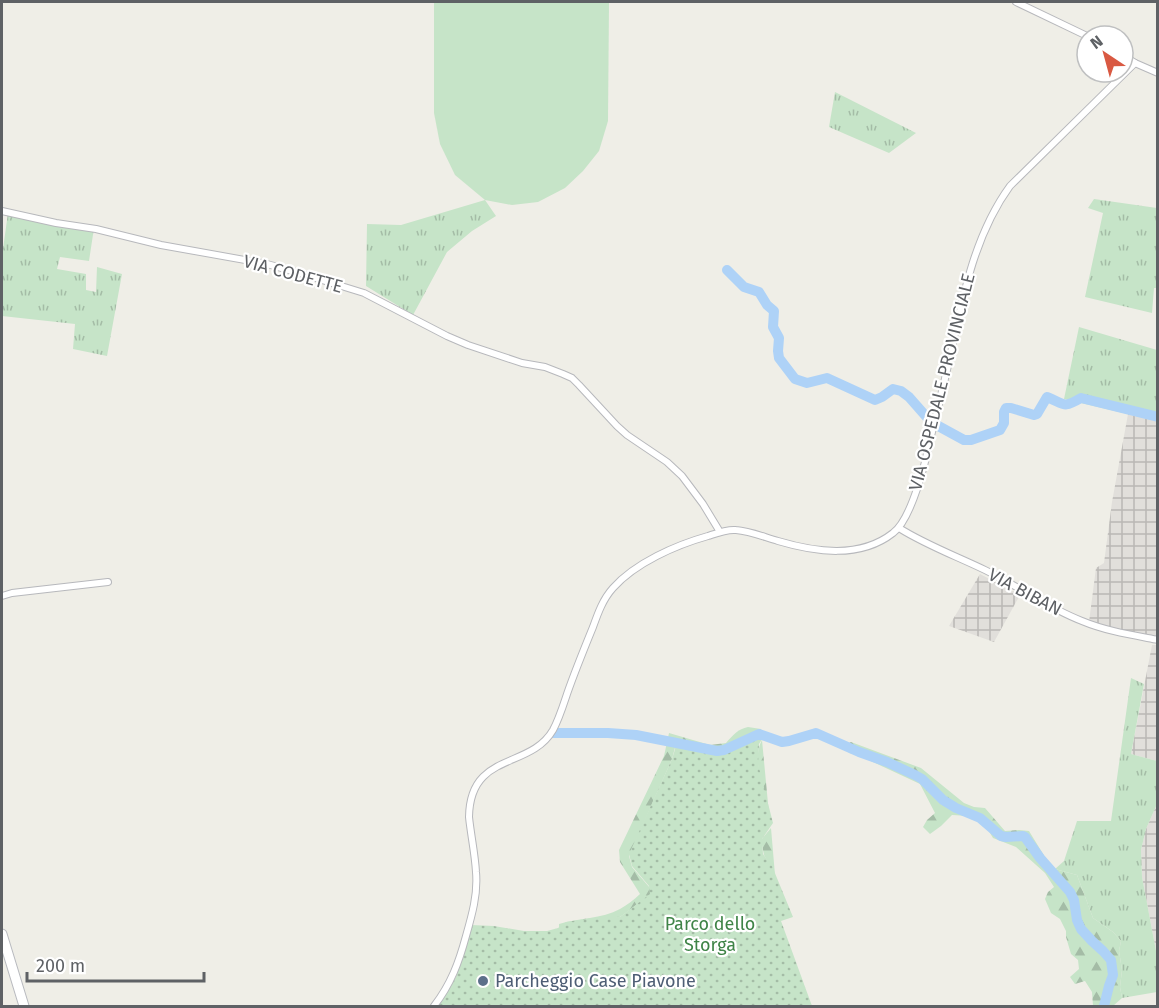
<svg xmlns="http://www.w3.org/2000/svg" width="1159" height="1008" viewBox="0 0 1159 1008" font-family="'Fira Sans',sans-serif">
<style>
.industrial{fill:url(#industrial-grid)}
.grass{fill:url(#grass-tufts)}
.forest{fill:url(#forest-firs)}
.park{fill:url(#park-dots)}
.garden{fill:#c6e4c8}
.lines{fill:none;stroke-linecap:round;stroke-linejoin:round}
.river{stroke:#aed2f7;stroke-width:10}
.street-casing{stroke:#b7b8bc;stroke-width:8}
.secondary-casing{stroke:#b8babf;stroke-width:11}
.street{stroke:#fff;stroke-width:6}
.secondary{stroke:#fff;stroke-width:9}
.service-dot{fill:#5c6f8a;stroke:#fff;stroke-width:2}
.labels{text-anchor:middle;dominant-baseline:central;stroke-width:4.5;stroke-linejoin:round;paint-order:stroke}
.street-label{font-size:18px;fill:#5e6165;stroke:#fff}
.park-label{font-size:18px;fill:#3f8447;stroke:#fff}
.service-label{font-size:18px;fill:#4e5e75;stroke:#fff;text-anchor:start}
</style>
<defs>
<pattern id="industrial-grid" width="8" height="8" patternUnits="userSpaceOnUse" patternTransform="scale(1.5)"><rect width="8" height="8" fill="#e1dfdb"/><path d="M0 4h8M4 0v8" fill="none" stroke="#bab8b5"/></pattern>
<pattern id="grass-tufts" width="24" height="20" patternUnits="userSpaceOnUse" patternTransform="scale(1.5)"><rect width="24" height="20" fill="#c6e4c8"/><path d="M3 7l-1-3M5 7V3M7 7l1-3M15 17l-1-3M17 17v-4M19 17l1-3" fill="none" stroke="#a4bca6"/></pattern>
<pattern id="forest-firs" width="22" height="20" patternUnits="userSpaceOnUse" patternTransform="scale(1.5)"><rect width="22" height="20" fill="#c6e4c8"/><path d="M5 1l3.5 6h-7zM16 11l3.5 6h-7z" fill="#a4bca6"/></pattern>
<pattern id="park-dots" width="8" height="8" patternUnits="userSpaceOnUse" patternTransform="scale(1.5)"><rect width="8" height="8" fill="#c6e4c8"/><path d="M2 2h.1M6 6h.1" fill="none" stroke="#a4bca6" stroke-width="1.8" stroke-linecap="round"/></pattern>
</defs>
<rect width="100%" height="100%" fill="#efeee7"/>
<!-- industrial -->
<g class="industrial">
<path d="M1128,414L1158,421L1157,637L1131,632L1089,622L1096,568L1104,563L1112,502Z"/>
<path d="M980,574L1020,595L994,642L949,626Z"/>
<path d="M1152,645H1157V761L1131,754Z"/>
<path d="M1157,804V956L1142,877L1141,850L1146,829Z"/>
</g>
<!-- grass -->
<g class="grass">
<path d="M835,92L916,133L889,153L829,127Z"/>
<path d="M1094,199L1157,208V288H1154L1152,313L1085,297L1103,213L1088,208Z"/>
<path d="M485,200L496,216L472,231L447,252L413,315L366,286L367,224L401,225Z"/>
<path d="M8,213L94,228L89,261L60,257L57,269L86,274V290L96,292L97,267L122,274L107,356L73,349L75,324L2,316V256Z"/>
<path d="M1079,327L1157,350V421L1064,399Z"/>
<path d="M1131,678L1144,684L1131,754L1157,761V804L1146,829L1141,850L1142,877L1157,956V992L1122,998L1120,987L1122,970L1119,951L1121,941L1113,932L1093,918L1077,875L1055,869L1064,861L1077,821H1111Z"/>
</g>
<!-- forest -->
<g class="forest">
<path d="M748,727L761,729L762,733L737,745L720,747L677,740L672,759L629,856L632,867L650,888V895L620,917L559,930V924C578,918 602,919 620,909C627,905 634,900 640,894L620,862L619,850L664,756L669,733L710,745L726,743C733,735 738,729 748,727Z"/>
<path d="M762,740L769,814C764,794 751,759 762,740Z"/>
<path d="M851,742L921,768L964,803L974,807L985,808L1005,831L1019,830L1029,831L1048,862L1055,869L1077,875L1093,918L1113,932L1121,941L1119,951L1122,970L1120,987L1122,998L1113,1006H1093L1092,992L1085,981L1075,984L1070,977L1079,969L1078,960L1071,954L1066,937V931L1060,919L1051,913L1045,899L1048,892L1054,887L1045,873L1016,847L993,838L987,828L969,816L952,815L941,826L930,834L923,827L927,820L935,813L920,784L858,755L849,753L845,745Z"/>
<path d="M771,828L775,875L764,855L761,840Z"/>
</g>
<!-- park -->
<path class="park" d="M760,734L764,736L759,744L758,764L773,823L762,839L763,854L772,866L793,917L781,921L812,1006H437L456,977L471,925L494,926L524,931H547L558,928L566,922L593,918L620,917L650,894L649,886L632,866L629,854L672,759L677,743L719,752Z"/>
<!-- garden -->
<path class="garden" d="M434,2H609L608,121L599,151L583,171L565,188L538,202L512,205L485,200L455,175L440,144L434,113Z"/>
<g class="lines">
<!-- river -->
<g class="river">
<path d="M727,270L744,287L759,292L767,305L774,311L773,327L779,338L778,351L779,358L795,379L807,383L827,378L875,400L882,397L893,389L901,391L909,397L931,422L964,440H971L1000,430L1004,423V412L1006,408H1011L1034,415L1037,414L1047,397C1065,404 1062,409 1081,398L1158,417"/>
<path d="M553,733H608L636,735L717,751L724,750L759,734L782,742L789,741L816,733L859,752L887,762L915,775L922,779L943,800L956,808L980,818L1001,836L1006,837L1023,836L1025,837L1040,858L1070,892L1074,900L1077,920L1081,929L1092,941L1103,951L1111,960L1113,975L1109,986L1104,1006"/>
</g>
<defs>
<g id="street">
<path d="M1016,2L1087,36"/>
<path d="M1123,55L1135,63L1158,73"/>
<path d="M2,211L56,223L96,229L161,245L267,264L296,272L364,293L447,336L468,345L522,363L545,367L563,374L572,378L579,385L617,426L627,435L667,462L682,476L703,504L720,532"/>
<path d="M899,528C926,545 956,556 985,570C1018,586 1048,608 1082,621C1106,631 1132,635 1158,640"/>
<path d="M2,596L12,593L108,582"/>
<path d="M434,1006C451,984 459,962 466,936C472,915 478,894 476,872C475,854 471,836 469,817C470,751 530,770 553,730C559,719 563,706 567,694C575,671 584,649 593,627C598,613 603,599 613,588C635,563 676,545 708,536C717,533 727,529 736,530C750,531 764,537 778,541C815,552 860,559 893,533C912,519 926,460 931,436C938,408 945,380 951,352C963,295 975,234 1010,186L1135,63"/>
</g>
<path id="secondary" d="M2,934L24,1006"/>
</defs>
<!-- street casing -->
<use href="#street" class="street-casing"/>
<!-- secondary casing -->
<use href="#secondary" class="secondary-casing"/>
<!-- street -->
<use href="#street" class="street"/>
<!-- secondary -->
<use href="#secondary" class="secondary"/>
</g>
<!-- markers -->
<circle class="service-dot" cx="483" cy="981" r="6"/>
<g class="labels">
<!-- street labels -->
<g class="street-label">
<text transform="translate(293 274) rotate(15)">VIA CODETTE</text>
<text transform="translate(942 382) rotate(-76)">VIA OSPEDALE PROVINCIALE</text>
<text transform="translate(1025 592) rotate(28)">VIA BIBAN</text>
</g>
<!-- park labels -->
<g class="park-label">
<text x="710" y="924">Parco dello<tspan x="710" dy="21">Storga</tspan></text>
</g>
<!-- service labels -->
<g class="service-label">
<text x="495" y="981">Parcheggio Case Piavone</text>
</g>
</g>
<!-- border -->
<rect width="1159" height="1008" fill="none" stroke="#5e6165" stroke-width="6"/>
<!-- north arrow -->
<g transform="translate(1105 54) rotate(324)"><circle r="28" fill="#ffffff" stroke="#bfc0c1" stroke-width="1.5"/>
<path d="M0-4.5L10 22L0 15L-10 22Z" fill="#d95942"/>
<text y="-9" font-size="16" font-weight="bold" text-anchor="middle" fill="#5e6165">N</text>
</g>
<!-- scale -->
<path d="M27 972v9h177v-9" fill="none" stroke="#5e6165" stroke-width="3"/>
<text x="36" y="972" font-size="18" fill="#5e6165" stroke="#ffffff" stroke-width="4.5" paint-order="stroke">200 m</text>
</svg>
